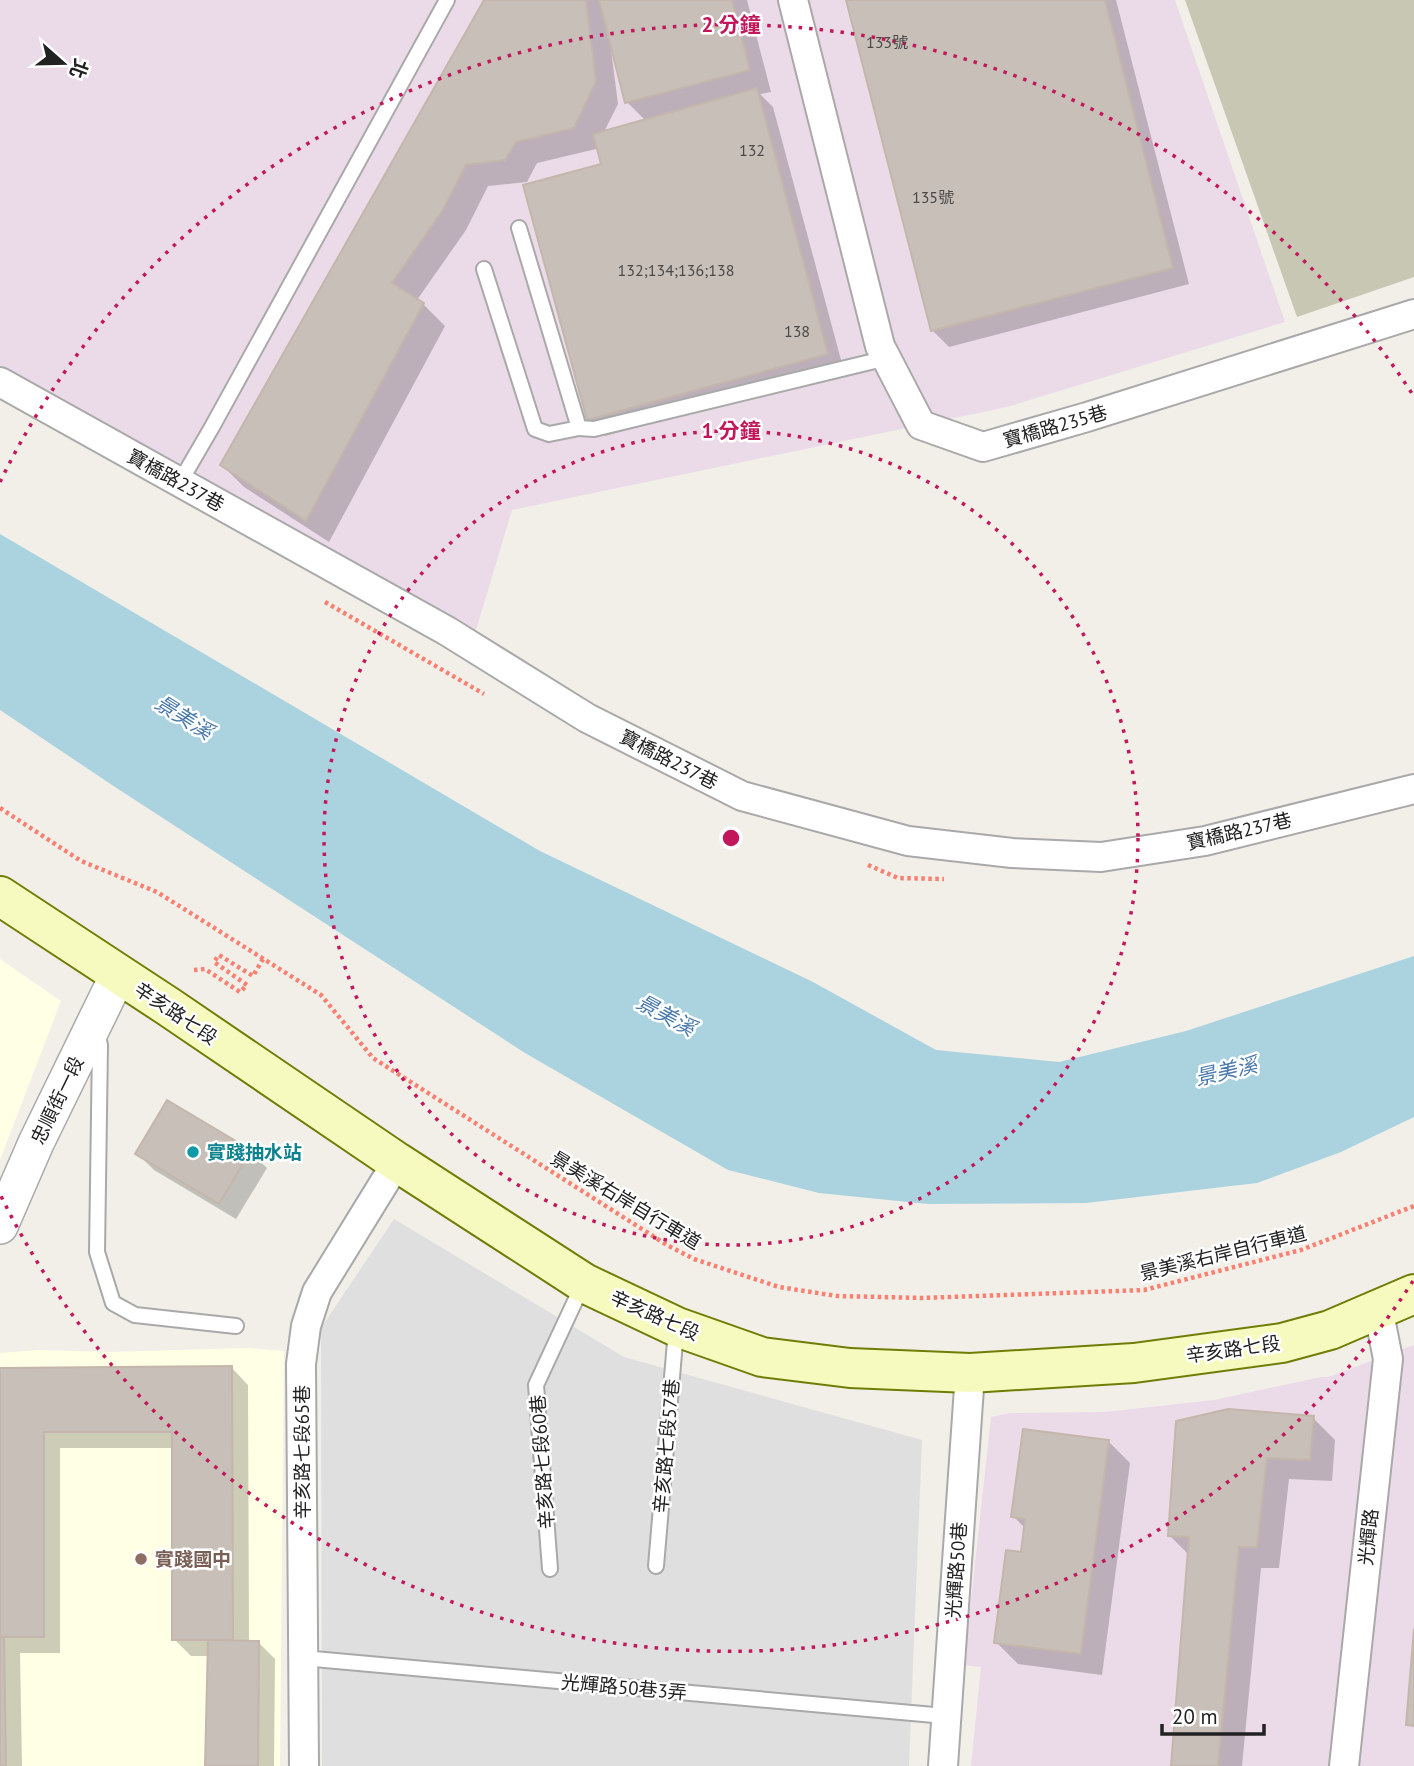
<svg xmlns="http://www.w3.org/2000/svg" width="1414" height="1766" viewBox="0 0 1414 1766" font-family="'PT Sans','Noto Sans TC',sans-serif">
<style>
.residential{fill:#e0dfdf}
.industrial{fill:#ebdbe8}
.education{fill:#ffffe5}
.construction{fill:#c7c7b4}
.water{fill:#aad3df}
.shadow{fill:#0003;fill-rule:evenodd}
.building{fill:#c7bfb8;stroke:#c4b6ab;stroke-width:2}
.lines{fill:none;stroke-linecap:round;stroke-linejoin:round}
.service-casing{stroke:#a9a9a9;stroke-width:18}
.minor-casing{stroke:#a9a9a9;stroke-width:32}
.tertiary-casing{stroke:#a9a9a9;stroke-width:38}
.secondary-casing{stroke:#707d05;stroke-width:42}
.path{stroke:#fa8072;stroke-width:4.5;stroke-dasharray:3.5 3.5;stroke-linecap:butt}
.service{stroke:#fff;stroke-width:14}
.minor{stroke:#fff;stroke-width:28}
.tertiary{stroke:#fff;stroke-width:35}
.secondary{stroke:#f7fabf;stroke-width:38}
.ring{fill:none;stroke:#c2185b;stroke-width:3.5;stroke-dasharray:3.5 7}
.culture-dot{fill:#0f9aa8;stroke:#fff;stroke-width:2.5}
.education-dot{fill:#8d6e63;stroke:#fff;stroke-width:2.5}
.labels{text-anchor:middle;dominant-baseline:central;stroke-width:5;stroke-linejoin:round;paint-order:stroke}
.number-label{font-size:16px;fill:#4b4948}
.street-label{font-size:19px;fill:#222;stroke:#fff}
.culture-label{font-size:19px;font-weight:bold;fill:#0d838f;stroke:#fff;text-anchor:start}
.education-label{font-size:19px;font-weight:bold;fill:#785e54;stroke:#fff;text-anchor:start}
.water-label{font-size:21px;font-style:italic;fill:#4a7aab;stroke:#fff}
.centre{fill:#c2185b;stroke:#fff;stroke-width:3.5}
.ring-label{font-size:21px;text-anchor:middle;font-weight:bold;fill:#c2185b;stroke:#fff;stroke-width:5;stroke-linejoin:round;paint-order:stroke}
</style>
<rect width="100%" height="100%" fill="#f2efe9"/>
<!-- residential -->
<path class="residential" d="M394,1219L624,1357L922,1440L909,1766H322L321,1328Z"/>
<!-- industrial -->
<g class="industrial">
<path d="M0,0H1175L1285,322L1007,407L512,510L474,637L0,380Z"/>
<path d="M1414,1345V1766H971L981,1667L964,1665L991,1417L1010,1413L1105,1412L1214,1400L1321,1377H1328Z"/>
</g>
<!-- education -->
<g class="education">
<path d="M0,959L61,1001L0,1160Z"/>
<path d="M249,1348L284,1351L280,1766H0V1353L39,1350L109,1352Z"/>
</g>
<!-- construction -->
<path class="construction" d="M1185,0H1414V277L1297,317Z"/>
<!-- water -->
<path class="water" d="M0,534L540,851L813,982L936,1050L1059,1062L1186,1031L1414,956V1117L1341,1152L1257,1183L1086,1203L928,1204L819,1193L728,1170L525,1053L115,787L0,710Z"/>
<!-- shadow -->
<g class="shadow">
<path d="M486,0H747L771,92L760,94L773,107L844,371L605,436L588,419L603,165L598,145L596,149L537,163L527,182L488,186L466,230L417,300L423,304L445,326L329,542L244,487L222,465ZM611,49H613L627,102L646,121L604,132L618,104Z"/>
<path d="M848,0H1116L1189,284L949,347L932,330Z"/>
<path d="M250,1152L267,1168L236,1219L154,1170L137,1153Z"/>
<path d="M232,1368L248,1385L249,1642H258L275,1659L274,1766H207L209,1656H191L174,1639V1448H60V1653H20L22,1766H0V1370Z"/>
<path d="M1313,1418L1335,1440L1332,1481L1289,1479L1279,1568H1261L1242,1766H1173L1189,1555L1170,1536Z"/>
<path d="M1108,1441L1130,1463L1102,1675L1018,1664L996,1642L1022,1554L1026,1529L1013,1516Z"/>
</g>
<!-- building -->
<g class="building">
<path d="M484,0H586L596,81L574,128L516,142L505,160L466,165L444,208L392,283L424,303L306,521L220,465Z"/>
<path d="M599,0H732L750,70L625,103Z"/>
<path d="M846,0H1105L1173,268L931,331Z"/>
<path d="M757,88L828,354L587,420L523,185L601,164L593,134Z"/>
<path d="M167,1100L251,1150L219,1204L135,1154Z"/>
<path d="M232,1366L233,1640H172V1432H44V1637H0V1368Z"/>
<path d="M1228,1409L1314,1416L1310,1460L1267,1458L1257,1547H1239L1218,1766H1171L1189,1537L1168,1536L1176,1421Z"/>
<path d="M1023,1429L1109,1440L1081,1654L994,1643L1006,1550L1021,1552L1025,1519L1011,1517Z"/>
<path d="M1414,1629V1726L1406,1725Z"/>
<path d="M0,1637H4L6,1766H0Z"/>
<path d="M208,1640L259,1641L258,1766H205Z"/>
</g>
<g class="lines">
<defs>
<g id="service">
<path d="M519,228L579,428L594,429L887,358"/>
<path d="M484,269L535,429L549,434L579,428"/>
<path d="M180,482L212,427L447,0"/>
<path d="M97,1035L100,1045L97,1252L113,1303L135,1315L236,1326"/>
<path d="M656,1566L676,1330"/>
<path d="M550,1569L536,1385L583,1284"/>
<path d="M303,1658L945,1716"/>
</g>
<g id="minor">
<path d="M793,0L880,346L921,425L983,447L1087,417L1414,314"/>
<path d="M0,382L447,631L587,718L742,796L908,841L1012,853L1101,857L1205,841L1414,789"/>
<path d="M304,1766L301,1364L306,1326L317,1292L397,1162"/>
<path d="M943,1766L970,1373"/>
<path d="M1344,1766L1388,1359L1378,1308"/>
</g>
<path id="tertiary" d="M0,1226L36,1143L118,975"/>
<path id="secondary" d="M0,896L169,1007L397,1162L584,1283L677,1327L762,1357L850,1368L970,1373L1134,1363L1282,1343L1330,1330L1414,1294"/>
</defs>
<!-- service casing -->
<use href="#service" class="service-casing"/>
<!-- minor casing -->
<use href="#minor" class="minor-casing"/>
<!-- tertiary casing -->
<use href="#tertiary" class="tertiary-casing"/>
<!-- secondary casing -->
<use href="#secondary" class="secondary-casing"/>
<!-- path -->
<g class="path">
<path d="M325,602L484,694"/>
<path d="M0,808L81,861L157,892L321,995L373,1058L667,1245L694,1259L779,1287L837,1296L923,1298L1144,1290L1301,1250L1414,1206"/>
<path d="M868,865L898,878L944,879"/>
<path d="M194,970L205,969L240,992L247,985L214,962L219,955L253,976L263,959"/>
</g>
<!-- service -->
<use href="#service" class="service"/>
<!-- minor -->
<use href="#minor" class="minor"/>
<!-- tertiary -->
<use href="#tertiary" class="tertiary"/>
<!-- secondary -->
<use href="#secondary" class="secondary"/>
</g>
<!-- distance rings -->
<g class="ring">
<circle cx="731" cy="838" r="407"/>
<path d="M1413 1281A813 813 0 0 1 0 1194M0 482A813 813 0 0 1 1413 395"/>
</g>
<!-- markers -->
<circle class="culture-dot" cx="193" cy="1152" r="7"/>
<circle class="education-dot" cx="141" cy="1559" r="7"/>
<g class="labels">
<!-- number labels -->
<g class="number-label">
<text x="887" y="42">133號</text>
<text x="752" y="150">132</text>
<text x="933" y="197">135號</text>
<text x="676" y="270">132;134;136;138</text>
<text x="797" y="331">138</text>
</g>
<!-- street labels -->
<g class="street-label">
<text transform="translate(1055 426) rotate(-16)">寶橋路235巷</text>
<text transform="translate(176 480) rotate(29)">寶橋路237巷</text>
<text transform="translate(669 759) rotate(27)">寶橋路237巷</text>
<text transform="translate(1239 831) rotate(-13)">寶橋路237巷</text>
<text transform="translate(176 1013) rotate(34)">辛亥路七段</text>
<text transform="translate(57 1100) rotate(-64)">忠順街一段</text>
<text transform="translate(626 1200) rotate(31)">景美溪右岸自行車道</text>
<text transform="translate(1223 1253) rotate(-14)">景美溪右岸自行車道</text>
<text transform="translate(655 1315) rotate(24)">辛亥路七段</text>
<text transform="translate(1233 1349) rotate(-8)">辛亥路七段</text>
<text transform="translate(666 1446) rotate(-85)">辛亥路七段57巷</text>
<text transform="translate(302 1452) rotate(-90)">辛亥路七段65巷</text>
<text transform="translate(542 1462) rotate(-94)">辛亥路七段60巷</text>
<text transform="translate(1368 1537) rotate(-84)">光輝路</text>
<text transform="translate(956 1570) rotate(-86)">光輝路50巷</text>
<text transform="translate(624 1687) rotate(5)">光輝路50巷3弄</text>
</g>
<!-- culture labels -->
<g class="culture-label">
<text x="207" y="1152">實踐抽水站</text>
</g>
<!-- education labels -->
<g class="education-label">
<text x="155" y="1559">實踐國中</text>
</g>
<!-- water labels -->
<g class="water-label">
<text transform="translate(184 717) rotate(32)">景美溪</text>
<text transform="translate(666 1015) rotate(28)">景美溪</text>
<text transform="translate(1226 1071) rotate(-13)">景美溪</text>
</g>
</g>
<circle cx="731" cy="838" r="10" class="centre"/>
<g class="ring-label">
<text x="731" y="32">2 分鐘</text>
<text x="731" y="438">1 分鐘</text>
</g>
<!-- north arrow -->
<g transform="translate(63 63) rotate(110)" stroke="#ffffff" stroke-width="5" paint-order="stroke">
<path d="M0-5L12 26L0 18L-12 26Z" fill="#222222"/>
<text y="-10" font-size="19" font-weight="bold" text-anchor="middle" fill="#222222">北</text>
</g>
<!-- scale -->
<path d="M1162 1724v10h102v-10" fill="none" stroke="#222222" stroke-width="3.5"/>
<text x="1172" y="1724" font-size="21" fill="#222222" stroke="#ffffff" stroke-width="5" paint-order="stroke">20 m</text>
</svg>
